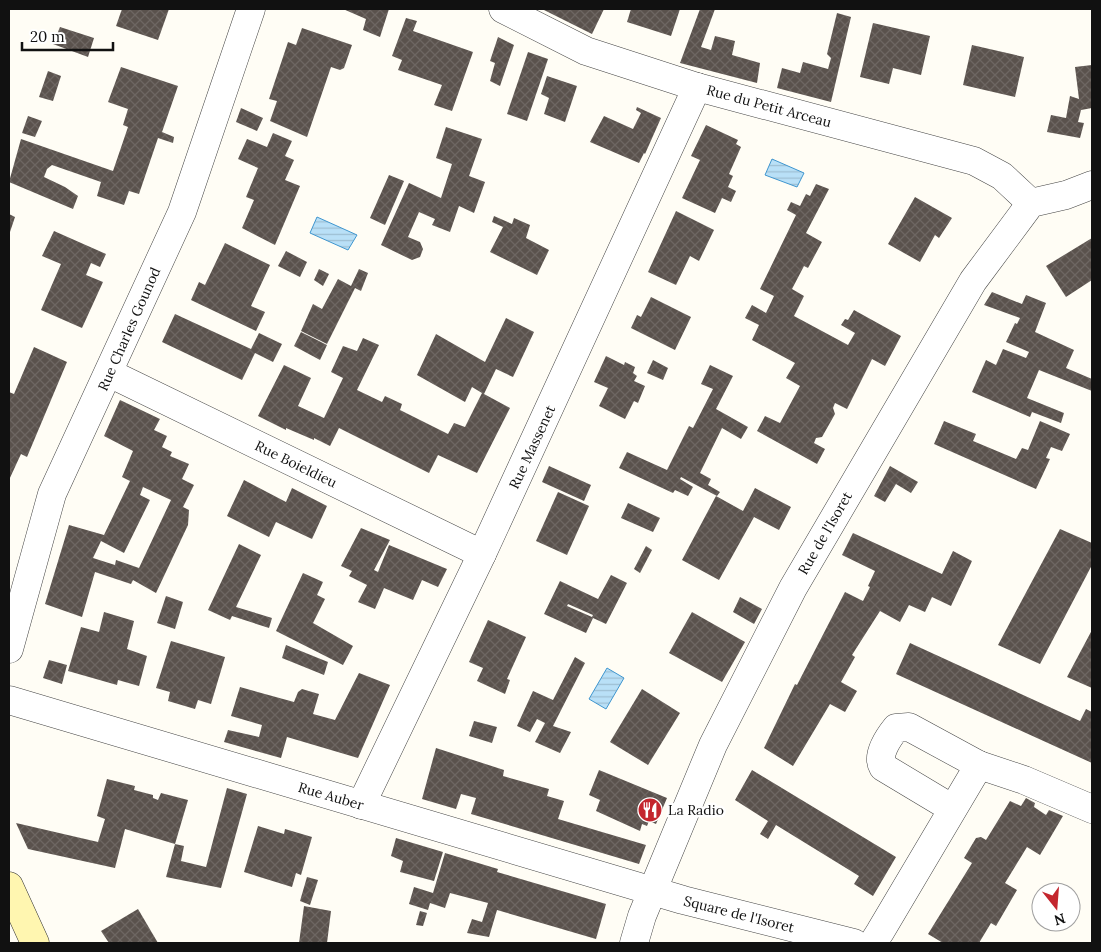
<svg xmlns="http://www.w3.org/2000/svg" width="1101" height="952" viewBox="0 0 1101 952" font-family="Lora,serif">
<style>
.water{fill:url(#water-rules);stroke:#3f96cf}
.building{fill:url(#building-cross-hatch);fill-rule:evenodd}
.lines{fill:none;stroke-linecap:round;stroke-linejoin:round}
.street-casing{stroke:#444;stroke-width:29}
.secondary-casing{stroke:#333;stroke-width:29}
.street{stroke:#fff;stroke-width:28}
.secondary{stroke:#fff6b0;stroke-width:28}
.labels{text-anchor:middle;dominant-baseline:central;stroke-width:5;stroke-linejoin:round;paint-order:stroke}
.street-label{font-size:14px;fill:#111;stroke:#fff}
.poi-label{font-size:14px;fill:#111;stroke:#fff;text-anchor:start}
</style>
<defs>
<pattern id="water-rules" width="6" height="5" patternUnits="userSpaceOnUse" patternTransform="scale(1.25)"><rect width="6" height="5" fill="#b9e0f7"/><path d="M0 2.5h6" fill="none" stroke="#9ebfd3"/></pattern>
<pattern id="building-cross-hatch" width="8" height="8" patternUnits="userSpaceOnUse" patternTransform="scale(1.25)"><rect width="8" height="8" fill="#5a524d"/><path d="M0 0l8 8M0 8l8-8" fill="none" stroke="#6d6662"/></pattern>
</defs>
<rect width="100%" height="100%" fill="#fffdf5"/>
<!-- water -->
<g class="water">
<path d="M772,159L804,173L797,187L765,175Z"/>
<path d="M317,217L357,235L348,250L310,233Z"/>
<path d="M607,668L624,678L606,709L589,699Z"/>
</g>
<!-- building -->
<g class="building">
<path d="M122,9H169L158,40L116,26Z"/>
<path d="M343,9H389L380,37L363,30L366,19Z"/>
<path d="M542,9H604L592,34Z"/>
<path d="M631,9H680L671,36L627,22Z"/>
<path d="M700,9H715L701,47L711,50L715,36L735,41L732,55L760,63L757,83L680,63Z"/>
<path d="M837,13L851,17L831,102L777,88L782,68L800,73L803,62L828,69L831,58L827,54Z"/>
<path d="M406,18L417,21L413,31L473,52L452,111L434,105L442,85L398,70L402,60L392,56Z"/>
<path d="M873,23L930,36L921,75L893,68L889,84L860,77Z"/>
<path d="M60,27L94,38L88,57L53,44Z"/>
<path d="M302,28L352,45L344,68L340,70L331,67L307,137L270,121L277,101L269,99L288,42L296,45Z"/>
<path d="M498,37L514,45L500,86L490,81L495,63L490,61Z"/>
<path d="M972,45L1024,57L1015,97L963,85Z"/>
<path d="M528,52L548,59L527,121L507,114Z"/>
<path d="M1092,65V108L1081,110L1078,122L1084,123L1080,138L1047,132L1051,115L1066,118L1070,96L1079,99L1075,67Z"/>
<path d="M121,67L178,86L162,132L174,137L173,143L158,138L139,194L129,191L124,205L97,196L101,182L52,165L47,169L44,177L65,187L78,196L73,209L9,182L21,139L113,171L128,127L123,125L128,109L108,102Z"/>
<path d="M48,71L61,76L53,101L39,97Z"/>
<path d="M547,76L577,86L565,122L544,114L549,98L541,94Z"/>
<path d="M637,107L661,118L645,154L644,153L639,163L590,142L604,116L633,129L641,113L636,110Z"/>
<path d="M241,108L263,118L257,131L236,122Z"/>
<path d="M28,116L42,121L35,137L22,133Z"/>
<path d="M706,125L738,140L736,144L741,147L729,174L733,176L728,187L736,191L731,202L722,198L715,213L682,198L700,160L691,156Z"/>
<path d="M446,127L482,139L469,176L485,182L474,213L459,206L450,232L432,225L435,219L419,212L408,237L420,242L423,249L420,257L412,260L381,245L409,183L441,198L452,164L436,158Z"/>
<path d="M273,133L292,141L285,156L294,160L285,180L300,186L275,245L242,228L254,200L246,197L258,168L238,159L247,139L267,147Z"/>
<path d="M389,175L404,181L385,225L370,218Z"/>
<path d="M816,184L829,189L806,233L822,242L808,268L804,266L792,289L804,296L794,316L848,345L855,333L841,325L845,319L848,320L854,310L901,336L885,366L872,359L847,409L835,403L833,408L835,414L822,437L816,438L814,443L825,449L817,464L757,431L765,416L780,423L800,386L786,378L795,363L752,340L759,325L745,318L752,305L766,313L774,296L760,289L796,215L787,210L791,202L800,206L806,194L810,196Z"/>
<path d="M915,197L952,218L939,238L935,235L920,262L888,244Z"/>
<path d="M676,211L714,230L699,261L690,256L676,285L648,272Z"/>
<path d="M9,214L15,217L9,235Z"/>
<path d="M494,216L512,224L514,218L530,225L526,238L549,250L537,275L490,252L503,227L492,222Z"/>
<path d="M54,231L106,254L100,267L91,263L86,275L103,282L82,328L41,310L61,264L42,256Z"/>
<path d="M1092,238V280L1066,297L1046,266Z"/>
<path d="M225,243L270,265L251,306L265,312L256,331L191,300L199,282L205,285Z"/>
<path d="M286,251L307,262L300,277L278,266Z"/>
<path d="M319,269L329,274L323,286L314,280Z"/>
<path d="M359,269L368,273L361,291L355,288L327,344L301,331L313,304L322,309L338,279L351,286Z"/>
<path d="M992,292L1022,304L1026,295L1046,303L1035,332L1074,350L1066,368L1092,379V391L1039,370L1027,398L1064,413L1061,423L1032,412L1030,417L972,392L986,360L996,365L1003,349L1026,358L1029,352L1006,342L1015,323L1017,324L1020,318L984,305Z"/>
<path d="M651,297L691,317L675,350L631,328L637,315L641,317Z"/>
<path d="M175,314L251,349L259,333L282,344L273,362L255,353L242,380L162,342Z"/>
<path d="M506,318L534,332L513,377L496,369L484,394L510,408L477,473L438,455L429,473L339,428L330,446L314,438V440L286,428V430L258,416L284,365L311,378L298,406L324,418L343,378L331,372L343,346L357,351L363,338L379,345L357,390L382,402L385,396L402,404L400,410L448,434L454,423L465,427L482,393L472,387L465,402L417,375L436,334L485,362Z"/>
<path d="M301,332L327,345L320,360L294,346Z"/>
<path d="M34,347L67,362L27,457L21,454L9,480V392L14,394Z"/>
<path d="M606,356L624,365L625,362L635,367L633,373L637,376L634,381L645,386L638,403L634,401L625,419L599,406L608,388L594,382Z"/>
<path d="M653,360L668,368L663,380L647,373Z"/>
<path d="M710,365L733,376L716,409L748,427L741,439L722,428L700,473L711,479L708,485L720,492L717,496L681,477L680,479L693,487L688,496L675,490L673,493L619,468L627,452L667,470L689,426L693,428L713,389L701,384Z"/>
<path d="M120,400L160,419L154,430L167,436L162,447L172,452L170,456L189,464L182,479L194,485L183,507L189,510L188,525L156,593L133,580L131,584L95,572L82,617L45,604L69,525L104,535L130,481L122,477L133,451L104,436ZM143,487L171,500L139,568L116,560L115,565L93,558L101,541L124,553L150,500L140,495Z"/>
<path d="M944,421L976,434L973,441L1016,459L1022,448L1028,450L1040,421L1070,434L1062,451L1051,447L1046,458L1050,459L1036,489L934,444Z"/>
<path d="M549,466L591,485L584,501L542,482Z"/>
<path d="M890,466L918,482L911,493L896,484L885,502L874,496Z"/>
<path d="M244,480L286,502L292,488L327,506L312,539L276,522L269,537L227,516Z"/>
<path d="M755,488L791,507L779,530L754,517L719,580L682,560L716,496L743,511Z"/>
<path d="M558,492L589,506L567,555L536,541Z"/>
<path d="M628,503L660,518L653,532L621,518Z"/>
<path d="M361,528L390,540L374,570L378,572L389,545L447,569L438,587L422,580L413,600L384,588L375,609L358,602L367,585L349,576L352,571L341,566Z"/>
<path d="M1060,529L1092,543V565L1040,664L998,645Z"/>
<path d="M853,533L942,574L953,551L972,561L951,606L932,597L925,612L909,605L900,622L880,611L852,655L855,657L841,682L857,691L845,712L830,704L793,766L764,748L795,684L797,685L845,592L863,601L870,587L868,586L875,571L842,555Z"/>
<path d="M239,544L261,555L236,607L272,618L269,628L232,616L230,620L208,610Z"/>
<path d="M646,546L652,550L640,573L634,569Z"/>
<path d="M303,573L323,582L317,595L325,599L313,623L353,646L343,665L276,631Z"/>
<path d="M611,575L627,583L606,624L593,618L586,633L544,614L560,581L598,599ZM568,604L593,615L592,617L567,606Z"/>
<path d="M166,596L183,602L175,629L157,623Z"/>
<path d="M740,597L762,609L754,624L733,612Z"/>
<path d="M104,612L134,621L127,649L147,656L139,686L118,680L117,685L68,671L81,627L99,632Z"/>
<path d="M692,612L745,642L722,682L669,653Z"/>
<path d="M488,620L526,637L507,679L510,680L505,694L477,681L483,668L469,662Z"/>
<path d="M1092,630V688L1067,677Z"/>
<path d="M171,641L225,657L211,704L198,700L195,709L168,701L170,692L156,688Z"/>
<path d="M910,643L1080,721L1086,709L1092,712V763L896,674Z"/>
<path d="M286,645L328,662L324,675L282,658Z"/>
<path d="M575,657L585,663L553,726L571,732L560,753L535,742L545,723L537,719L530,732L517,726L533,691L553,700Z"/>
<path d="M49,660L67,665L62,684L43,678Z"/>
<path d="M359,673L390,685L358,758L287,737L281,758L224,742L228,730L259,737L262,725L231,716L240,687L294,702L298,692L302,689L319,694L313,714L335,720Z"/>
<path d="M642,689L680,713L648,765L610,742Z"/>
<path d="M474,721L497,727L492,743L469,736Z"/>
<path d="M436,748L504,770L503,776L549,789L547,796L564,801L558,819L646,845L639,864L471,814L476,798L461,794L456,809L422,799Z"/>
<path d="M599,770L667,798L656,824L649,821L647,826L642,824L640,831L596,811L600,800L589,795Z"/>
<path d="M752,770L896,857L873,896L854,884L859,876L776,825L768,839L760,834L768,821L735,800Z"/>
<path d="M107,779L135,786L134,790L153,795V798L158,800L161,793L188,800L175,844L125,829L115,868L28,849L16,823L98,842L105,819L97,816Z"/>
<path d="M227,788L247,794L221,888L166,877L175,844L184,846L181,861L206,867Z"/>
<path d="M1026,798L1035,803L1034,807L1046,815L1049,810L1063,816L1040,855L1027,847L1005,883L1017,890L996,926L991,923L979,943H943L928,934L972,863L964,858L976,838L981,837L986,840L1010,801L1021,806Z"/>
<path d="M258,826L284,834L285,829L312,837L301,875L296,873L292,887L244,872Z"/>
<path d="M396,838L443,852L434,881L400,872L403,861L391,856Z"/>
<path d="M445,853L498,869L497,872L606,904L596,939L497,910L489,937L467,933L472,919L482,922L488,903L450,893L445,908L430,903L428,910L409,904L414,887L433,893Z"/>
<path d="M307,877L318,880L310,905L300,901Z"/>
<path d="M304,906L331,911L327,943H299Z"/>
<path d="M138,909L158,943H109L101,931Z"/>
<path d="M420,911L427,913L423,926L416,925Z"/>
</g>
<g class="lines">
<defs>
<g id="street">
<path d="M503,9L586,51L697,87L974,161L1002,176L1031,203"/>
<path d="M109,373L482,554"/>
<path d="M9,649L52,494L182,212L251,9"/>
<path d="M9,700L683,900L854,943"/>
<path d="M979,765L1024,780L1092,809"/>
<path d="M361,805L482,554L697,87"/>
<path d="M634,943L642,916L713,745L793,588L973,281L1031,203L1066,195L1092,185"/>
<path d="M873,943L880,932L979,765L909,727L896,728C888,738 876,755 883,767L953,809"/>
</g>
<path id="secondary" d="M9,886L35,943"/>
</defs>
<!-- street casing -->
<use href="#street" class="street-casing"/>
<!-- secondary casing -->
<use href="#secondary" class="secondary-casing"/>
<!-- street -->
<use href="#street" class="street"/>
<!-- secondary -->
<use href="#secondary" class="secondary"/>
</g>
<!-- icons -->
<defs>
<symbol id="restaurant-disc" viewBox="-11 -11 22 22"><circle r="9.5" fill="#c4262e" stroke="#fff"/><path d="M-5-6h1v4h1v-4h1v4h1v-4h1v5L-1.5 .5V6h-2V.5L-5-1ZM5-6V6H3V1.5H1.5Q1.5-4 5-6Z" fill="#fff"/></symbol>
</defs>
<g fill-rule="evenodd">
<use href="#restaurant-disc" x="636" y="796" width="28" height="28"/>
</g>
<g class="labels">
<!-- street labels -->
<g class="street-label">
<text transform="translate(769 106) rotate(15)">Rue du Petit Arceau</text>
<text transform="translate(129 329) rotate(-66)">Rue Charles Gounod</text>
<text transform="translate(532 447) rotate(-65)">Rue Massenet</text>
<text transform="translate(296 464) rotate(26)">Rue Boieldieu</text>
<text transform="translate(825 533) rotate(-60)">Rue de l'Isoret</text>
<text transform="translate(331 796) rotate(16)">Rue Auber</text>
<text transform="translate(739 914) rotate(14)">Square de l'Isoret</text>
</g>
<!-- poi labels -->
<g class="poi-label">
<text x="668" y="810">La Radio</text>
</g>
</g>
<!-- border -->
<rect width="1101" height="952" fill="none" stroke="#111111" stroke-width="20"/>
<!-- north arrow -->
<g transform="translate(1056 907) rotate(163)"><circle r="24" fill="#ffffff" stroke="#a0a0a0"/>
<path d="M0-4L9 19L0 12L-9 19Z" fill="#c4262e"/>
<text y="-8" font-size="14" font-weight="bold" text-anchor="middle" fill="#111111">N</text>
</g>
<!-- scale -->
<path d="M22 42v8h91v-8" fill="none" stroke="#111111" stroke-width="2.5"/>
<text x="30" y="42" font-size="15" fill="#111111" stroke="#ffffff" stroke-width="4" paint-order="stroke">20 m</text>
</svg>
